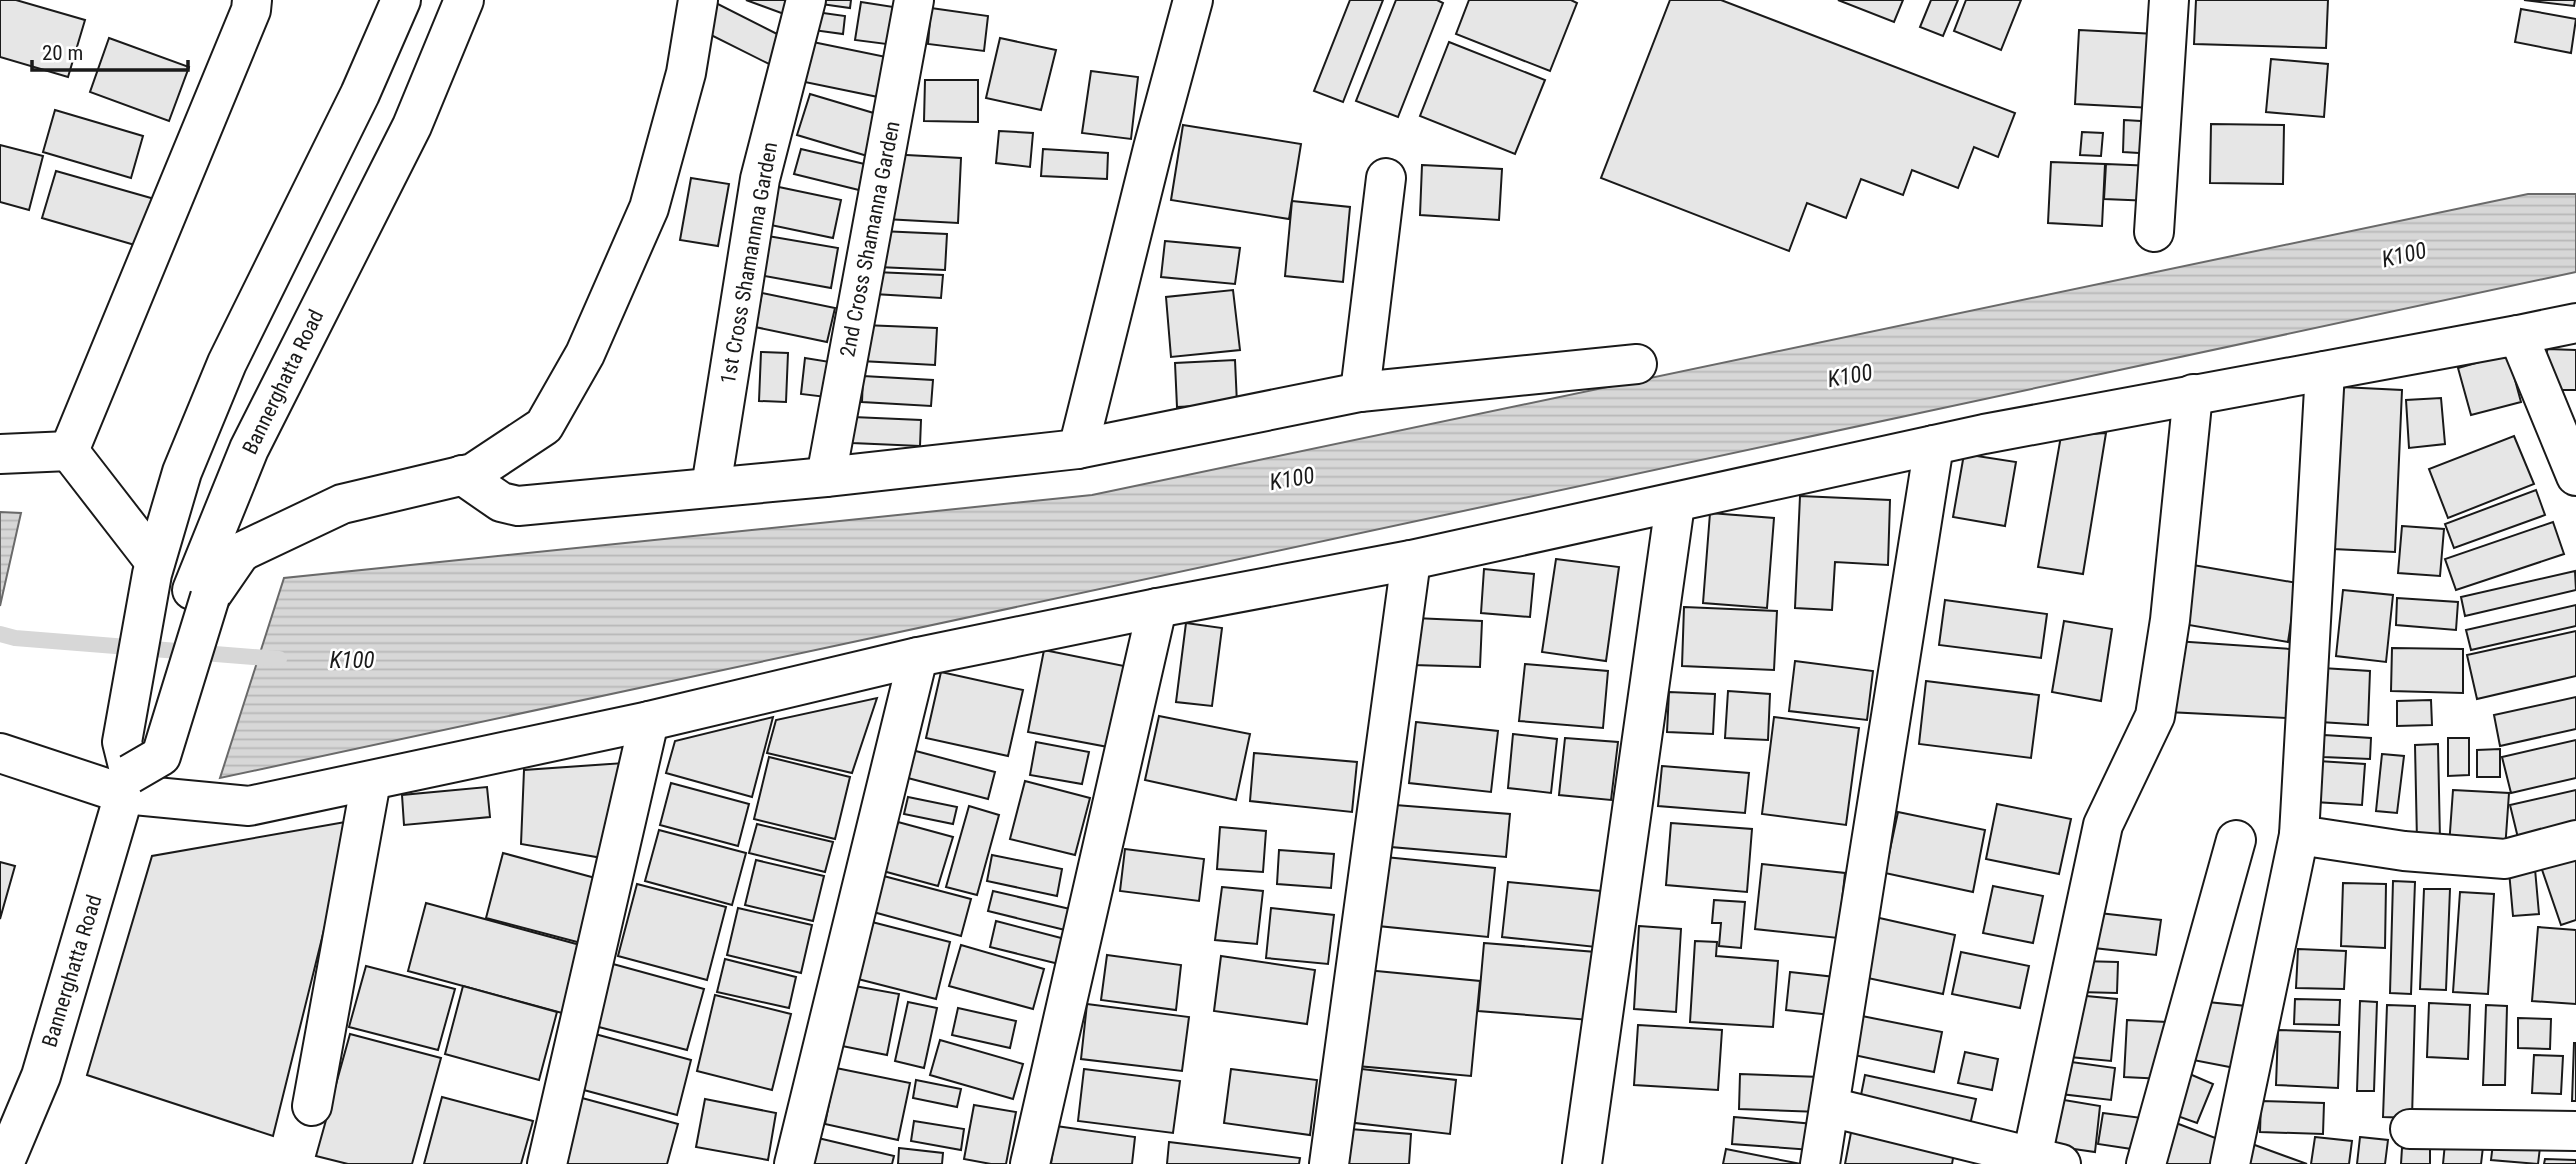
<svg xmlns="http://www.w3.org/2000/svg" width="2576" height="1164" viewBox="0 0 2576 1164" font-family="'Roboto Condensed',sans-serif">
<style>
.water{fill:url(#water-rules);stroke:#6a6a6a;stroke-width:2}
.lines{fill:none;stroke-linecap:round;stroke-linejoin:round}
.stream{stroke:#d7d7d7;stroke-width:16}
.building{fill:#e6e6e6;stroke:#1a1a1a;stroke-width:2}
.minor-casing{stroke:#1a1a1a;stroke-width:42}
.secondary-casing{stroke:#1a1a1a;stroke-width:42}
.minor{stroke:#fff;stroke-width:38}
.secondary{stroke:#fff;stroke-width:38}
.secondary-bridge-casing{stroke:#1a1a1a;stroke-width:42;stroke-linecap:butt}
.secondary-bridge{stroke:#fff;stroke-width:38}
.labels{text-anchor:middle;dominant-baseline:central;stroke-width:5;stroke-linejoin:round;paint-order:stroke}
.street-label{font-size:21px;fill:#1a1a1a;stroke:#fff}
.water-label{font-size:23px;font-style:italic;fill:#1a1a1a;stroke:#fff}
</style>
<defs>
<pattern id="water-rules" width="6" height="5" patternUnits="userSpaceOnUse" patternTransform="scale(1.75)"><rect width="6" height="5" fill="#d7d7d7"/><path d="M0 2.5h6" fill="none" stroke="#b8b8b8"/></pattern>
</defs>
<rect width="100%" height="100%" fill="#fff"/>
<!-- water -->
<g class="water">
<path d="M2528,194H2576V272L220,778L284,578L1092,495Z"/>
<path d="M0,512L21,513L0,606Z"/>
</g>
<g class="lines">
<!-- stream -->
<path class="stream" d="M0,634L15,638L279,659"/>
</g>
<!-- building -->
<g class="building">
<path d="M0,0H16L85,20L68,77L0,57Z"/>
<path d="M710,0L785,38L771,65L697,28Z"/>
<path d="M746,0H790L784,14Z"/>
<path d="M815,0H851L850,8L814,3Z"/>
<path d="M1350,0H1383L1343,102L1314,91Z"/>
<path d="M1396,0H1437L1443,3L1398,117L1356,101Z"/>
<path d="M1469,0H1571L1577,3L1550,71L1456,34Z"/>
<path d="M1670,0H1721L2015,113L1998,157L1974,147L1958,188L1912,170L1903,195L1861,179L1846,218L1807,203L1789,251L1601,178Z"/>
<path d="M1838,0H1903L1894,22Z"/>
<path d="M1931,0H1958L1943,36L1920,27Z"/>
<path d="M1966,0H2021L2001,50L1954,31Z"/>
<path d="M2196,0H2328L2326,48L2194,44Z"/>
<path d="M2524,0H2575L2574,6Z"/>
<path d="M861,2L900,8L894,45L855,40Z"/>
<path d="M931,8L988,16L984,51L928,44Z"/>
<path d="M2521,9L2576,19L2571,53L2515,42Z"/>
<path d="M816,12L845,16L843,34L813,30Z"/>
<path d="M2079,30L2156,34L2152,108L2075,104Z"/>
<path d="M109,38L189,67L169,121L90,92Z"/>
<path d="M1000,38L1056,50L1041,110L986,98Z"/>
<path d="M808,41L886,57L878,97L800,81Z"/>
<path d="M1449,42L1545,80L1515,154L1420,116Z"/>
<path d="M2271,59L2328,64L2324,117L2266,112Z"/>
<path d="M1091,71L1138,77L1131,139L1082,133Z"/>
<path d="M925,80H978V122L924,121Z"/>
<path d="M810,94L887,117L874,158L797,135Z"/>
<path d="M55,110L143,136L131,178L43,152Z"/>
<path d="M2124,120L2157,122L2155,154L2123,152Z"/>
<path d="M2211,124L2284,125L2283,184L2210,183Z"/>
<path d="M1183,125L1301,144L1289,219L1171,200Z"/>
<path d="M999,131L1033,133L1030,167L996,163Z"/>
<path d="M2082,132L2103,133L2101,156L2080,155Z"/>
<path d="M0,145L43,156L29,210L0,202Z"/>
<path d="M801,149L873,166L867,192L794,174Z"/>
<path d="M1043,149L1108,153L1107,179L1041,176Z"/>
<path d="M888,154L961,158L958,223L885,219Z"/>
<path d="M2051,162L2105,164L2102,226L2048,223Z"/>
<path d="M2106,164L2154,166L2152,201L2104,199Z"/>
<path d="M1422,165L1502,169L1499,220L1420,215Z"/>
<path d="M56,171L158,200L145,248L42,218Z"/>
<path d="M691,178L729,184L718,246L680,240Z"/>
<path d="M774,186L841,200L833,238L766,224Z"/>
<path d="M1292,201L1350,207L1343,282L1285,276Z"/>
<path d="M880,231L947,234L945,270L878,267Z"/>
<path d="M762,235L838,248L831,288L754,274Z"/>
<path d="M1165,241L1240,248L1235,284L1161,277Z"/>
<path d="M875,272L943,275L941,298L874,294Z"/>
<path d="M1233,290L1240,350L1171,357L1166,297Z"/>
<path d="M762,293L835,308L827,342L755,327Z"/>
<path d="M863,325L937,328L935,365L861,361Z"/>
<path d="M2547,349L2576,350V390H2546Z"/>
<path d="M761,352L788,353L786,402L759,401Z"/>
<path d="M2508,354L2521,402L2471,415L2458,368Z"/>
<path d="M805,358L830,362L826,397L801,394Z"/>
<path d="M1235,360L1237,404L1177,407L1175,363Z"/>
<path d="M863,376L933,380L931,406L862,402Z"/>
<path d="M2341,387L2402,390L2395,552L2333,549Z"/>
<path d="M2441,398L2445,444L2409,448L2406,400Z"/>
<path d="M853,417L921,420L920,446L852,443Z"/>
<path d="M2106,433L2083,574L2038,567L2061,436Z"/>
<path d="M2514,436L2534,484L2448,518L2429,469Z"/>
<path d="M1964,454L2016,462L2005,526L1953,517Z"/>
<path d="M2536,490L2545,515L2454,548L2445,524Z"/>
<path d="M1800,496L1890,500L1888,565L1835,562L1832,610L1795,608Z"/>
<path d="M1710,513L1774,518L1767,608L1703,603Z"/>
<path d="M2553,522L2564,554L2456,590L2445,559Z"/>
<path d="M2402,526L2444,529L2440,576L2398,573Z"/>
<path d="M1556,559L1619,567L1606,661L1542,652Z"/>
<path d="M2193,565L2297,583L2288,642L2183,624Z"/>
<path d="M1484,569L1534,574L1530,617L1481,613Z"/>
<path d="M2575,571L2576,590L2465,616L2461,597Z"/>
<path d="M2343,590L2393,595L2386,662L2336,656Z"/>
<path d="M2397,598L2458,602L2456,630L2396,625Z"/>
<path d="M1945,600L2047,614L2041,658L1939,645Z"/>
<path d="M2576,605V626L2471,650L2466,630Z"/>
<path d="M1684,607L1777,611L1774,670L1682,666Z"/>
<path d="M1414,618L1482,621L1480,667L1413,665Z"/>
<path d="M2064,621L2112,629L2101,701L2052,692Z"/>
<path d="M1186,623L1222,628L1212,706L1176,702Z"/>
<path d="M2576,631V676L2477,699L2467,655Z"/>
<path d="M2175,641L2290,649L2286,718L2168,712Z"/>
<path d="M2392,648L2463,649V693L2391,691Z"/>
<path d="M1044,650L1124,666L1108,747L1028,732Z"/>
<path d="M1795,661L1873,671L1867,720L1789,711Z"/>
<path d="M1525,664L1608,671L1603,728L1519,721Z"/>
<path d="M2322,668L2370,671L2368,725L2320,722Z"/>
<path d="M941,672L1023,690L1008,756L926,738Z"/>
<path d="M1926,681L2039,695L2031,758L1919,744Z"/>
<path d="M1728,691L1770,694L1768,740L1725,738Z"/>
<path d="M1669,692L1715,694L1713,734L1667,732Z"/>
<path d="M2576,697V729L2500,746L2494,715Z"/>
<path d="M877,698L852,773L767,753L776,720Z"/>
<path d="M2431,700L2432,725L2397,726V701Z"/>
<path d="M1159,716L1250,734L1236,800L1145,780Z"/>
<path d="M773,717L752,797L666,773L675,741Z"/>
<path d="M1774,717L1859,728L1846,825L1762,814Z"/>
<path d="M1416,722L1498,731L1491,792L1409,783Z"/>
<path d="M1513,734L1557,739L1551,793L1508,788Z"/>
<path d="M2324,735L2371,738L2370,759L2323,757Z"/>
<path d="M1565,738L1618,742L1611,800L1559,795Z"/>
<path d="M2448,738H2469V775L2448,776Z"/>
<path d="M2576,740V778L2511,793L2502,757Z"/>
<path d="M1036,742L1089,752L1082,784L1030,775Z"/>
<path d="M2438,744L2440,840L2417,841L2415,745Z"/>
<path d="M2500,749V777H2477V750Z"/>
<path d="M912,750L995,772L988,799L904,777Z"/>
<path d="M1254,753L1357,762L1352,812L1250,801Z"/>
<path d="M2382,754L2404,756L2397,813L2376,811Z"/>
<path d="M769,757L850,777L835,839L754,819Z"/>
<path d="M2318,761L2365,764L2362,805L2315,802Z"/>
<path d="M624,763L608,859L521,844L524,770Z"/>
<path d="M1662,766L1749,773L1745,813L1658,806Z"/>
<path d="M1025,781L1090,798L1075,855L1010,839Z"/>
<path d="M671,783L749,804L738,846L660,825Z"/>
<path d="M487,787L490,817L404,825L402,795Z"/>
<path d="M2453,790L2509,793L2505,850L2449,846Z"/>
<path d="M2576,790V829L2519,842L2510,805Z"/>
<path d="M908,797L957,807L953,824L904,814Z"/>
<path d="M1997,804L2071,819L2059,874L1986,859Z"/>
<path d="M1395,805L1510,814L1506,857L1391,847Z"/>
<path d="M969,806L999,815L977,895L946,887Z"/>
<path d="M1898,812L1985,830L1973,892L1885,873Z"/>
<path d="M351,821L273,1136L87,1075L152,856Z"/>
<path d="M898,822L953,837L938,886L883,871Z"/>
<path d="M1671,823L1752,829L1747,892L1666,885Z"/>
<path d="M757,824L833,842L825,872L749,853Z"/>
<path d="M1220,827L1266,831L1263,872L1217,869Z"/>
<path d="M659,830L746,853L732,905L645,881Z"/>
<path d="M1125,849L1204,859L1199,901L1120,891Z"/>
<path d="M1279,850L1334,854L1331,888L1277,884Z"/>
<path d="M503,853L599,879L581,943L486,918Z"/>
<path d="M992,855L1062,869L1057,896L987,881Z"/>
<path d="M1385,857L1495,868L1488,937L1378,926Z"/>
<path d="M2538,858L2576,859V920L2561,925Z"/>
<path d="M756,860L824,876L813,921L745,905Z"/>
<path d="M0,862L15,866L0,919Z"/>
<path d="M1762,864L1845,873L1838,938L1755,929Z"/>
<path d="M2535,869L2539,914L2513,916L2509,871Z"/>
<path d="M876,874L971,899L961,936L866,910Z"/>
<path d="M2393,881L2415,882L2411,994L2390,993Z"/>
<path d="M1508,882L1611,892L1605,948L1502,937Z"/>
<path d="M2343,883L2386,884L2385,948L2341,946Z"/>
<path d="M637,884L726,907L707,980L618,956Z"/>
<path d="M1993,886L2043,896L2033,943L1983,933Z"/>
<path d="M1222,887L1263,891L1257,944L1215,940Z"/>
<path d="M2424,889H2450L2446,990L2420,989Z"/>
<path d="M993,891L1070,909L1065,930L988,911Z"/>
<path d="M2460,892L2494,894L2488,994L2453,992Z"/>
<path d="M1714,900L1745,902L1741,948L1719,946L1721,923H1712Z"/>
<path d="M426,903L580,945L562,1013L408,971Z"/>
<path d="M738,908L812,925L801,973L727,955Z"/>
<path d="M1271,908L1334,915L1328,964L1266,958Z"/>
<path d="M2090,912L2161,920L2156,955L2085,947Z"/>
<path d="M1875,917L1955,935L1943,994L1863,977Z"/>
<path d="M868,921L950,942L936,999L854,978Z"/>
<path d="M996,921L1065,939L1059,964L990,947Z"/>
<path d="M1639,926L1681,929L1676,1012L1634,1009Z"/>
<path d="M2538,927L2576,930V1004L2532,1001Z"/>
<path d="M1695,941L1717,942L1716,956L1778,961L1773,1027L1690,1022Z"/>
<path d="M1484,943L1596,952L1590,1020L1478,1011Z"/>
<path d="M961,945L1044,969L1033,1009L949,986Z"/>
<path d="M2298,949L2346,951L2344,989L2296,988Z"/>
<path d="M1961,952L2029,966L2020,1008L1952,994Z"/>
<path d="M1107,955L1181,965L1176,1010L1101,1000Z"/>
<path d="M1221,956L1315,970L1307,1024L1214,1011Z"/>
<path d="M725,959L796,977L789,1008L717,992Z"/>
<path d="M2080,961L2118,962L2117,993L2079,992Z"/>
<path d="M613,964L704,989L687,1050L595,1026Z"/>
<path d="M366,966L455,989L438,1050L349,1027Z"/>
<path d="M1366,970L1480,981L1471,1076L1357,1066Z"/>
<path d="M1790,972L1844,978L1840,1016L1786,1010Z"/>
<path d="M849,985L899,994L887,1055L837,1045Z"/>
<path d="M463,986L557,1012L539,1080L445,1054Z"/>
<path d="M715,995L791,1014L772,1090L697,1071Z"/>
<path d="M2076,995L2117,999L2111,1061L2070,1057Z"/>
<path d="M2295,999L2340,1000L2339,1025L2294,1024Z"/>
<path d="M2198,1001L2246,1006L2240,1069L2188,1059Z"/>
<path d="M2360,1001L2377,1002L2374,1091H2357Z"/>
<path d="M908,1002L937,1008L924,1068L895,1061Z"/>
<path d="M2429,1003L2470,1005L2468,1059L2427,1057Z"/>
<path d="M1087,1004L1189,1017L1182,1071L1081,1059Z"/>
<path d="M2387,1005L2415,1006L2412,1118L2383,1117Z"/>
<path d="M2486,1005L2507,1006L2505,1085H2483Z"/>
<path d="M958,1008L1016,1021L1010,1048L952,1035Z"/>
<path d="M1862,1016L1942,1032L1934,1072L1854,1055Z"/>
<path d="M2518,1018L2551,1019L2550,1049L2518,1048Z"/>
<path d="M2127,1020L2167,1022L2164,1079L2124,1077Z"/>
<path d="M1638,1025L1722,1030L1718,1090L1634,1085Z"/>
<path d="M2278,1030L2340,1032L2338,1088L2276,1085Z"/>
<path d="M350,1034L441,1058L412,1164H348L316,1156Z"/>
<path d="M595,1034L691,1060L677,1115L580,1089Z"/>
<path d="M940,1040L1023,1064L1013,1099L930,1075Z"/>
<path d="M2574,1043H2576V1101H2572Z"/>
<path d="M1965,1052L1998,1059L1992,1090L1958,1083Z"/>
<path d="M2534,1055L2563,1056L2561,1094L2532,1093Z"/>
<path d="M2064,1061L2115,1068L2111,1100L2061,1094Z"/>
<path d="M836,1068L910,1083L898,1140L825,1124Z"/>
<path d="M1353,1068L1456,1080L1450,1134L1347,1122Z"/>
<path d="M1084,1069L1180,1081L1173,1133L1078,1121Z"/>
<path d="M1231,1069L1317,1080L1310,1135L1224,1123Z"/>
<path d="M2185,1072L2213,1084L2197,1123L2169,1113Z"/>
<path d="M1740,1074L1821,1077L1820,1112L1739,1109Z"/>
<path d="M1865,1075L1976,1099L1969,1129L1859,1105Z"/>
<path d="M916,1080L961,1089L957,1107L913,1098Z"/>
<path d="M442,1097L533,1121L521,1164H424Z"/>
<path d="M582,1098L678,1124L667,1164H563Z"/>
<path d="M2052,1098L2100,1106L2095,1152L2046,1145Z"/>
<path d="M705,1099L776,1113L768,1160L696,1147Z"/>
<path d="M2261,1101L2324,1103L2323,1134L2260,1132Z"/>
<path d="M974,1105L1016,1112L1006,1164H991L964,1159Z"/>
<path d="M2103,1113L2150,1119L2145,1151L2098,1144Z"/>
<path d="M1734,1117L1814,1124L1812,1150L1732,1144Z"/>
<path d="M914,1121L964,1129L961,1150L911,1141Z"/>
<path d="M1853,1122L1956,1141L1952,1164H1845Z"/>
<path d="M2176,1123L2226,1142L2217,1164H2160Z"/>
<path d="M1056,1126L1135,1137L1132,1164H1051Z"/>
<path d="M1350,1129L1411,1134L1409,1164H1346Z"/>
<path d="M2446,1133L2484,1138L2481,1164H2443Z"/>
<path d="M2494,1135L2541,1139L2538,1164L2491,1160Z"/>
<path d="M2315,1137L2352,1141L2349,1164H2311Z"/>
<path d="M2360,1137L2388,1140L2385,1164H2357Z"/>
<path d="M818,1138L894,1156L892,1164H812Z"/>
<path d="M1169,1142L1300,1158L1299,1164H1167Z"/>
<path d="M2252,1144L2307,1164H2245Z"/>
<path d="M899,1148L943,1153L942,1164H898Z"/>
<path d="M2402,1148L2430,1149V1164H2401Z"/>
<path d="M1726,1149L1801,1164H1723Z"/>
<path d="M2545,1159L2576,1160V1164H2544Z"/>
</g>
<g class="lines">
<defs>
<g id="minor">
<path d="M2154,232L2169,0"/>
<path d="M2518,335L2576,323"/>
<path d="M2325,371L2299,835L2404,851L2505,859L2576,840"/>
<path d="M1360,392L1386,178"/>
<path d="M1078,449L1153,148L1193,0"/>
<path d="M69,451L251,10L252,0"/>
<path d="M69,451L155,562"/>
<path d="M0,454L69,451"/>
<path d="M462,475L501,502L518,506L826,477L1078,449L1360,392L1637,364"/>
<path d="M826,477L914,0"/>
<path d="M711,487L760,179L806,0"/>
<path d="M241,552L342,504L473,473L544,426L585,354L649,208L686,73L698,0"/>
<path d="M0,753L124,794L249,806L649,721L918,657L1157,608L1411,560L1984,434L2518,335L2576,476"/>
<path d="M312,1106L371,781"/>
<path d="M1830,1107L2061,1164"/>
<path d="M2410,1129L2576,1131"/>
<path d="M2032,1157L2103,825L2155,716L2170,620L2193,394"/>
<path d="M547,1164L649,721"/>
<path d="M794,1164L918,657"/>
<path d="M1030,1164L1157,608"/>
<path d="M1329,1164L1411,560"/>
<path d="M1582,1164L1675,504"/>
<path d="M1820,1164L1934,445"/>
<path d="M2146,1164L2236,840"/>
<path d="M2230,1164L2299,835"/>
</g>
<g id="secondary">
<path d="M192,590L249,449L412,126L464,0"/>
<path d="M210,597L241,552"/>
<path d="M4,1164L41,1076L130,774L122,742L152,574L182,472L227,363L360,94L401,0"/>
</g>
</defs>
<!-- minor casing -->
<use href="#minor" class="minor-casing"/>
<!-- secondary casing -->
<use href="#secondary" class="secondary-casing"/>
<!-- minor -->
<use href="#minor" class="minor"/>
<!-- secondary -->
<use href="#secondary" class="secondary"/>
<defs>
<path id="secondary-bridge" d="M130,774L161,756L210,597"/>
</defs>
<!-- secondary-bridge casing -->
<use href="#secondary-bridge" class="secondary-bridge-casing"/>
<!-- secondary-bridge -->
<use href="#secondary-bridge" class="secondary-bridge"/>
</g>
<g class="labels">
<!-- street labels -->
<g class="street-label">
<text transform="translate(870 239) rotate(-79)">2nd Cross Shamanna Garden</text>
<text transform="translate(749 263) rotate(-80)">1st Cross Shamannna Garden</text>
<text transform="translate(283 382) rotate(-64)">Bannerghatta Road</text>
<text transform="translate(72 971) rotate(-73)">Bannerghatta Road</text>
</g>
<!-- water labels -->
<g class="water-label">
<text transform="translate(2404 255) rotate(-13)">K100</text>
<text transform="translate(1850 376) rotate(-10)">K100</text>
<text transform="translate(1292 479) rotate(-10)">K100</text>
<text x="352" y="660">K100</text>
</g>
</g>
<!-- scale -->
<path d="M32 60v10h156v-10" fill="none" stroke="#1a1a1a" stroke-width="3.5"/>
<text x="42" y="60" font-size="21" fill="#1a1a1a" stroke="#ffffff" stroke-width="5" paint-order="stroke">20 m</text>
</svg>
